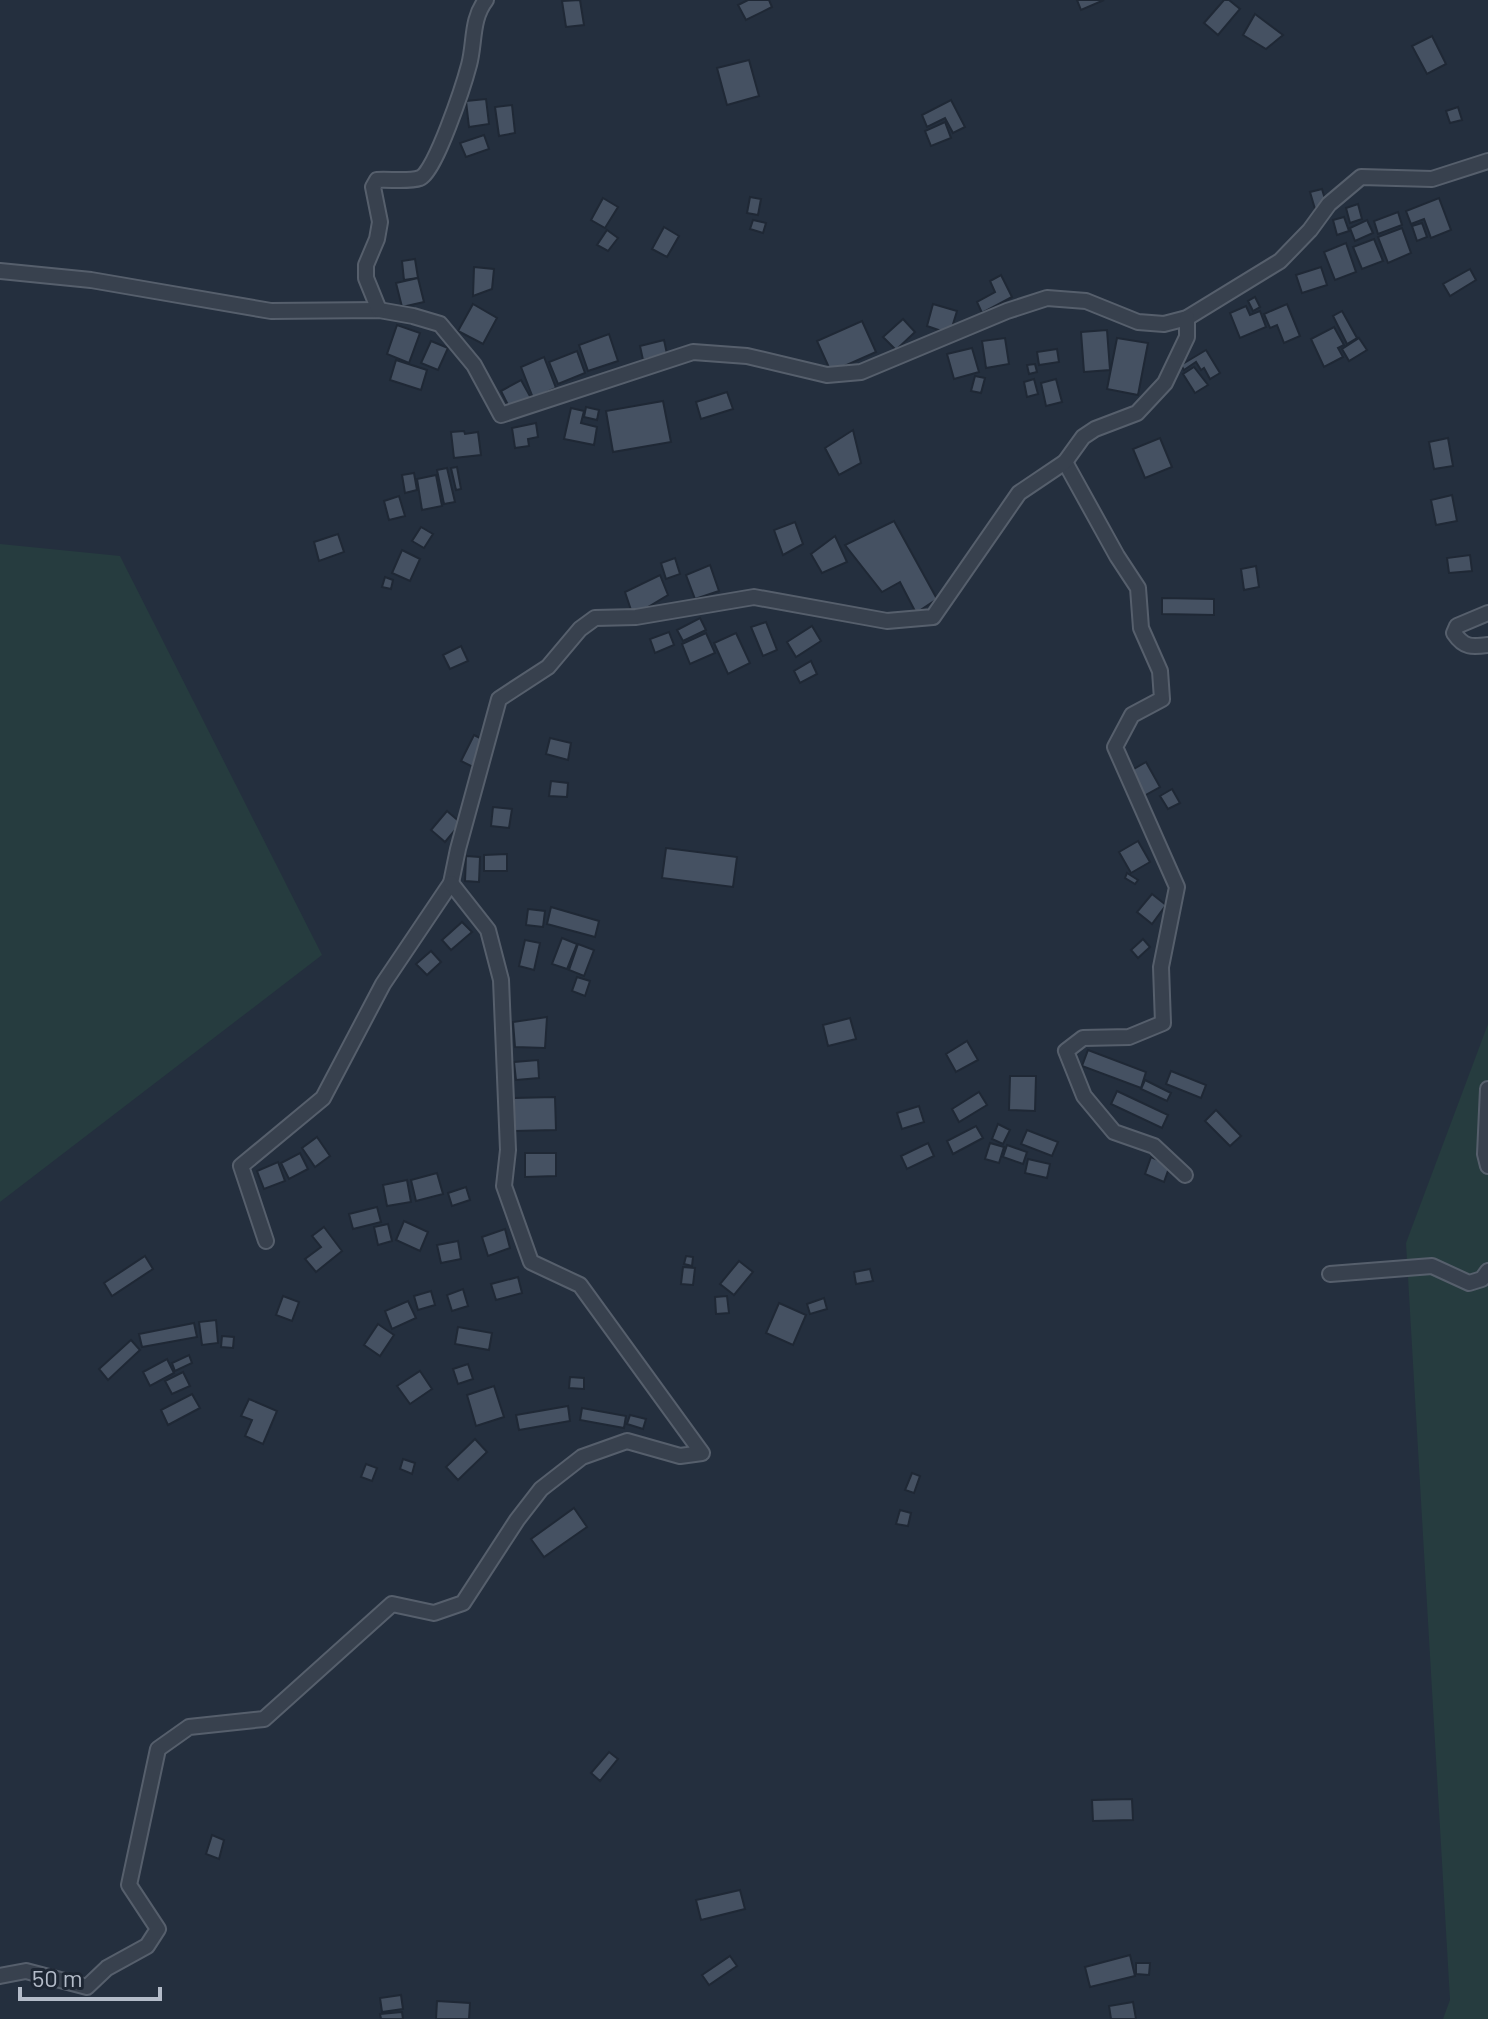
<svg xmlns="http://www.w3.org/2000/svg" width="1488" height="2019" viewBox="0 0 1488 2019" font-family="Barlow,sans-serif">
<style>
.green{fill:#263c3f}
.building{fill:#455162;stroke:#1f2835;stroke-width:2}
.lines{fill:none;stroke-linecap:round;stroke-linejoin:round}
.minor-casing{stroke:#565f6c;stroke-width:18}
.minor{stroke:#38414e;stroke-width:14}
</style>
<rect width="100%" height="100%" fill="#242f3e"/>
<!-- green -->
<g class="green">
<path d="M0,544L120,556L322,955L0,1202Z"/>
<path d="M1488,1024V2019H1443L1450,2000L1406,1243Z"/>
</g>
<!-- building -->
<g class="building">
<path d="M580,0L584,25L566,27L562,1Z"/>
<path d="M748,0H769L772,7L746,20L738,5Z"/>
<path d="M1077,0H1104L1081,10Z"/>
<path d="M1224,0H1229L1240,9L1218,35L1204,23Z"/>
<path d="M1255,14L1283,35L1266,49L1243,35Z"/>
<path d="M1432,36L1446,64L1427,74L1412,46Z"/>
<path d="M749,60L759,96L727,105L717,68Z"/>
<path d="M486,99L489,124L469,127L466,101Z"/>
<path d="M951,100L965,127L953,133L945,118L927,127L922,115Z"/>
<path d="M512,105L515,133L499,136L495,107Z"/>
<path d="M1458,107L1462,120L1450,123L1446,111Z"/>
<path d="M945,122L951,138L931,146L925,131Z"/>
<path d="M484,135L489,149L466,157L460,143Z"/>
<path d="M1322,189L1327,206L1315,209L1310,192Z"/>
<path d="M750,197L761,199L758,215L747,213Z"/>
<path d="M603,198L618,207L605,228L591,220Z"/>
<path d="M1439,198L1451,230L1431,238L1424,219L1411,224L1406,211Z"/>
<path d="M1358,204L1362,219L1350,223L1346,208Z"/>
<path d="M1398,212L1402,225L1378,234L1374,221Z"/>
<path d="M1344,217L1349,231L1337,235L1333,220Z"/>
<path d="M753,220L766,223L763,233L750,229Z"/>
<path d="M1367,220L1373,233L1355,241L1350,228Z"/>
<path d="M1422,223L1427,237L1417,241L1412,226Z"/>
<path d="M664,227L679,236L667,257L652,249Z"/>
<path d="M1402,228L1411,253L1388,263L1378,237Z"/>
<path d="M607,230L618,238L608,251L597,245Z"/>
<path d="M1374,239L1383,261L1362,269L1353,247Z"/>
<path d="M1346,243L1356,272L1335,280L1324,252Z"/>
<path d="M415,259L418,278L404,280L402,261Z"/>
<path d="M474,267L494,269L492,289L473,296Z"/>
<path d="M1321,267L1327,285L1302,293L1296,275Z"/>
<path d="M1470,269L1476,280L1450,296L1443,284Z"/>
<path d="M1001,275L1012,297L982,313L977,302L995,292L990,281Z"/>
<path d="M418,278L424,302L402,307L396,283Z"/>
<path d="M1255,297L1260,307L1253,311L1248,301Z"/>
<path d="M473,304L497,318L483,344L458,331Z"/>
<path d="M933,304L957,311L950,334L927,326Z"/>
<path d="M1287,304L1300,336L1284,343L1277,325L1270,328L1264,314Z"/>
<path d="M1246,306L1250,315L1260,311L1266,327L1240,338L1230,313Z"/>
<path d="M1342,311L1357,338L1347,344L1333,316Z"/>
<path d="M903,319L915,332L896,350L883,337Z"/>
<path d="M862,321L876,352L831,372L817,341Z"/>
<path d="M397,325L420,333L409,363L387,354Z"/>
<path d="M1334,327L1344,345L1338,348L1343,357L1324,367L1311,339Z"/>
<path d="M1107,330L1110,370L1084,372L1081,332Z"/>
<path d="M609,334L618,361L588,371L579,345Z"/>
<path d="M1005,338L1009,364L986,368L982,341Z"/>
<path d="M1117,338L1148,343L1138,395L1107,389Z"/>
<path d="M1359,338L1367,350L1349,361L1342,349Z"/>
<path d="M664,340L667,354L643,360L640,346Z"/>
<path d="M431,341L448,348L438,370L421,363Z"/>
<path d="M972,348L979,372L954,379L947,354Z"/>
<path d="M1057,349L1059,362L1039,365L1037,352Z"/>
<path d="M1206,350L1220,373L1210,379L1204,368L1201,370L1196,362L1184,370L1181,365Z"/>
<path d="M577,351L585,373L558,384L549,362Z"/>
<path d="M544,357L556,388L533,398L521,367Z"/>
<path d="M396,360L427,370L421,390L390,380Z"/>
<path d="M1035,364L1037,372L1029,374L1027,365Z"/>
<path d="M1194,367L1208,385L1195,393L1183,374Z"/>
<path d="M975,376L985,378L981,393L971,391Z"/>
<path d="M1034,379L1038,394L1027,397L1024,382Z"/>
<path d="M1056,379L1062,402L1046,406L1041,383Z"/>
<path d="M521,380L531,398L510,409L501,391Z"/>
<path d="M727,392L733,409L701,419L696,402Z"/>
<path d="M663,401L671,442L613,452L606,411Z"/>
<path d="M586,407L599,410L597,420L584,417Z"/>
<path d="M571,408L584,411L581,423L597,427L594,445L564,439Z"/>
<path d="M536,423L538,437L528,439L529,446L515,448L512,428Z"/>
<path d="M853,430L861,463L839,475L825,448Z"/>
<path d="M464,431L465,434L478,432L481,455L454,458L451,432Z"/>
<path d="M1160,438L1172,467L1145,478L1133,449Z"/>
<path d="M1448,438L1453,466L1434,469L1429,442Z"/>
<path d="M457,467L461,489L456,490L451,468Z"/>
<path d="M447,468L455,502L444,504L437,470Z"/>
<path d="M414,473L417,490L405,493L402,475Z"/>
<path d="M436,475L442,506L422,510L417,479Z"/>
<path d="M1452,495L1457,521L1436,525L1431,500Z"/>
<path d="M399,496L405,516L389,520L384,501Z"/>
<path d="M894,521L937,599L916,613L900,582L882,592L845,545Z"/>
<path d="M795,522L803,544L783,555L774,530Z"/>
<path d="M421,527L433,534L424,548L412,541Z"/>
<path d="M338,534L344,552L319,561L314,542Z"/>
<path d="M835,536L847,562L822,573L811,554Z"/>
<path d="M402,550L420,559L410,581L392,573Z"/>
<path d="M1470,555L1472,571L1449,573L1447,558Z"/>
<path d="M675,558L680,574L666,579L661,563Z"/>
<path d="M710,565L719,591L695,599L686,575Z"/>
<path d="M1256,566L1259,587L1244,590L1241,569Z"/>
<path d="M660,575L668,595L633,616L625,592Z"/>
<path d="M385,577L393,580L391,589L382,587Z"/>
<path d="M1162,598L1214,599V615L1162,614Z"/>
<path d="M700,618L706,630L683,641L677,630Z"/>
<path d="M766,622L777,650L763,656L751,627Z"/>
<path d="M812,626L821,641L796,657L787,642Z"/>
<path d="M669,632L674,645L655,653L650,639Z"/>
<path d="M706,633L715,653L690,664L682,644Z"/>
<path d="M736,633L750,663L728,674L714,643Z"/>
<path d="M461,646L468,661L450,669L443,655Z"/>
<path d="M811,661L817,674L800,683L794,671Z"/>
<path d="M474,735L486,741L473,767L461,761Z"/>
<path d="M550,738L571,743L568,760L546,754Z"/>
<path d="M1146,762L1160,787L1142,797L1127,773Z"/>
<path d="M551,781L568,783L567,797L549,796Z"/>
<path d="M1172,789L1180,803L1168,809L1160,796Z"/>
<path d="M493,807L512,809L509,828L491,826Z"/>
<path d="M447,811L461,823L445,842L431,830Z"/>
<path d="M1138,841L1150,862L1131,873L1119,852Z"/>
<path d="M666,848L737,857L733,887L662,878Z"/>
<path d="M507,854V871H484V855Z"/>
<path d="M466,856L480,857L479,882L465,881Z"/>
<path d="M1127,873L1138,880L1135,884L1125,878Z"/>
<path d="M1152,894L1166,905L1152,924L1137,912Z"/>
<path d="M551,907L599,921L595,937L547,924Z"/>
<path d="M528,909L545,911L543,927L526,925Z"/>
<path d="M462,922L472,932L451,950L442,940Z"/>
<path d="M562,938L577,944L567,969L552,964Z"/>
<path d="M1143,939L1150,947L1138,958L1131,950Z"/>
<path d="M525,940L540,943L534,970L519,966Z"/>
<path d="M578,944L594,950L584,976L569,970Z"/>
<path d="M431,951L441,962L427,975L416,964Z"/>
<path d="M577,977L590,981L585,996L572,991Z"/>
<path d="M547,1017L545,1048L515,1047L513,1022Z"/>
<path d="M850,1018L856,1039L828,1046L823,1025Z"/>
<path d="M967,1041L978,1060L956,1072L946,1054Z"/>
<path d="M1088,1050L1146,1072L1141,1088L1082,1066Z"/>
<path d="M538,1060L539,1078L516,1080L514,1062Z"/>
<path d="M1171,1071L1206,1085L1201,1098L1166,1084Z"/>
<path d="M1010,1076H1036L1035,1111L1009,1110Z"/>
<path d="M1145,1080L1171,1093L1167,1101L1141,1089Z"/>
<path d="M1117,1091L1168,1115L1162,1128L1111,1104Z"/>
<path d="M979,1092L987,1105L959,1122L952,1109Z"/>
<path d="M555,1097L556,1130L514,1131V1098Z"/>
<path d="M919,1106L924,1122L902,1129L897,1113Z"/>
<path d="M1216,1110L1241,1136L1230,1146L1205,1121Z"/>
<path d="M998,1124L1010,1130L1003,1144L992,1139Z"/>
<path d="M976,1126L983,1138L953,1154L947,1141Z"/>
<path d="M1027,1130L1058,1142L1052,1156L1021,1144Z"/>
<path d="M317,1137L330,1156L315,1167L302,1148Z"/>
<path d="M928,1143L934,1156L907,1169L901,1156Z"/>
<path d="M990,1143L1004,1147L999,1163L985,1159Z"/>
<path d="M1007,1145L1027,1152L1023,1164L1003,1157Z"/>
<path d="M300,1153L308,1169L289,1179L281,1163Z"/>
<path d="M525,1153H556V1176L525,1177Z"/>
<path d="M1151,1157L1170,1165L1164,1182L1145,1174Z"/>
<path d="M1028,1159L1050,1164L1047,1178L1025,1173Z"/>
<path d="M278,1162L285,1181L264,1189L257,1171Z"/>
<path d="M437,1173L443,1194L416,1201L411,1180Z"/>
<path d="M407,1180L411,1202L387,1206L383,1185Z"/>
<path d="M466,1187L470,1200L452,1206L448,1193Z"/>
<path d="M377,1207L381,1222L353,1229L349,1214Z"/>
<path d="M404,1221L428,1232L420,1251L396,1240Z"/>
<path d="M388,1224L392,1241L378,1245L374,1227Z"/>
<path d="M324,1227L342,1251L316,1272L305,1259L321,1247L312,1236Z"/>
<path d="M505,1229L510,1248L488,1256L482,1237Z"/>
<path d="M458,1241L461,1259L441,1263L437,1245Z"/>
<path d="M145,1256L153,1269L112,1296L104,1283Z"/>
<path d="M686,1256L693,1257L692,1266L684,1264Z"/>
<path d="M739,1261L753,1272L734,1295L720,1284Z"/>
<path d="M683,1267L695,1268L693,1285L681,1284Z"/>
<path d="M870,1269L873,1281L856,1284L854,1272Z"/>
<path d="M518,1277L522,1293L496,1300L491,1284Z"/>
<path d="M463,1289L468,1306L452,1311L447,1295Z"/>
<path d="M431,1291L435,1305L418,1310L414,1296Z"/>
<path d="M283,1296L299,1302L292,1321L276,1315Z"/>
<path d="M727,1296L729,1313L716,1314L715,1297Z"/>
<path d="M824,1298L827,1309L810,1314L807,1304Z"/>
<path d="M408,1301L416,1318L392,1329L385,1311Z"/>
<path d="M779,1303L806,1315L793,1345L766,1333Z"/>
<path d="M216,1320L218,1343L202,1345L199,1322Z"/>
<path d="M194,1323L197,1337L142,1347L139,1334Z"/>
<path d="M378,1324L394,1335L380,1356L364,1345Z"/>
<path d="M458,1327L492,1333L489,1350L455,1344Z"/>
<path d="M222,1336L234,1337L233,1348L221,1347Z"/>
<path d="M131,1340L140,1350L108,1380L99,1369Z"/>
<path d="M189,1355L192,1363L175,1371L172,1363Z"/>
<path d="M167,1359L174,1373L150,1386L143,1372Z"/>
<path d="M468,1364L473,1379L458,1384L453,1369Z"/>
<path d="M420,1371L432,1389L410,1404L397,1386Z"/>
<path d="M183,1372L190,1386L172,1394L165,1381Z"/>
<path d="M570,1377L584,1378V1389L569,1388Z"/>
<path d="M494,1386L504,1417L476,1426L467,1395Z"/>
<path d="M192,1394L200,1408L168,1425L161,1410Z"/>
<path d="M249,1399L277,1411L263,1444L245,1436L252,1420L241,1416Z"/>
<path d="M568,1406L570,1421L519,1430L516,1415Z"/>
<path d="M582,1408L626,1416L624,1428L580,1420Z"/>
<path d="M630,1415L646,1419L643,1429L627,1424Z"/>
<path d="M475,1439L487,1452L458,1480L446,1467Z"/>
<path d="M403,1459L415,1463L412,1474L400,1469Z"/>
<path d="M366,1464L377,1468L372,1481L361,1477Z"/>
<path d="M912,1473L920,1476L914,1493L905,1490Z"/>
<path d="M574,1508L587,1527L544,1557L531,1539Z"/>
<path d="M900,1510L911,1513L908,1526L896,1524Z"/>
<path d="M609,1752L618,1759L600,1781L591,1773Z"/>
<path d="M1132,1799L1133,1820L1093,1821L1092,1800Z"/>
<path d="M212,1835L224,1840L219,1859L206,1854Z"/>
<path d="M740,1890L745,1909L701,1920L696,1900Z"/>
<path d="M1130,1955L1135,1976L1090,1987L1085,1967Z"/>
<path d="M730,1956L737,1966L709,1985L702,1975Z"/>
<path d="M1136,1963H1150L1149,1975L1136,1974Z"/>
<path d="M401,1995L403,2009L382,2012L380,1998Z"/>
<path d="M437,2001L470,2003L469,2019H436Z"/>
<path d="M1133,2002L1136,2019H1111L1109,2006Z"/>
<path d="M402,2012L403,2019H381L380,2014Z"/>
</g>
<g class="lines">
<defs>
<g id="minor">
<path d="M0,271L91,280L271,311L379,310L413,316L440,324L474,365L501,415L693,352L747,356L827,375L861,372L1007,311L1047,298L1086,301L1138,322L1164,324L1187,318L1280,261L1310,230L1329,204L1361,177L1432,179L1488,161"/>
<path d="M379,310L366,278V265L377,239L380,222L373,187L377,180C389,179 409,182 420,178C435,173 464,84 469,65C475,43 471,19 486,0"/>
<path d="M1065,462L1117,556L1138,588L1141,628L1160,671L1162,699L1132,715L1115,747L1177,887L1161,967L1163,1023L1129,1037L1083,1038L1066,1051L1084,1096L1114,1132L1154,1146L1185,1175"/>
<path d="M1488,613L1457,626L1454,633C1464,648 1472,647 1488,645"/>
<path d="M1488,1089L1485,1154L1488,1166"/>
<path d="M266,1241L241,1166L323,1098L383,984L451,883L458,849L499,699L548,667L580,629L595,618L636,617L754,597L887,621L933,617L1019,493L1065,462L1083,437L1095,429L1137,413L1165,383L1187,337V318"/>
<path d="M1330,1274L1432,1266L1469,1283L1482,1279L1488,1271"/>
<path d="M0,1976L26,1971L87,1987L107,1968L147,1946L158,1929L129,1885L158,1749L189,1727L264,1719L392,1604L434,1613L463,1603L517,1520L541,1489L582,1457L627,1441L680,1456L702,1453L580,1285L531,1262L504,1186L508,1150L501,980L488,930L451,883"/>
</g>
</defs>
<!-- minor casing -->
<use href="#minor" class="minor-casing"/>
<!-- minor -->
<use href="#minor" class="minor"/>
</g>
<!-- scale -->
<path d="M20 1987v12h140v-12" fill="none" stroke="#b4bcc9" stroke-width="4"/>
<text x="32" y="1987" font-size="24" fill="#b4bcc9" stroke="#1d2633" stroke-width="6" paint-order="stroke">50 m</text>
</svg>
